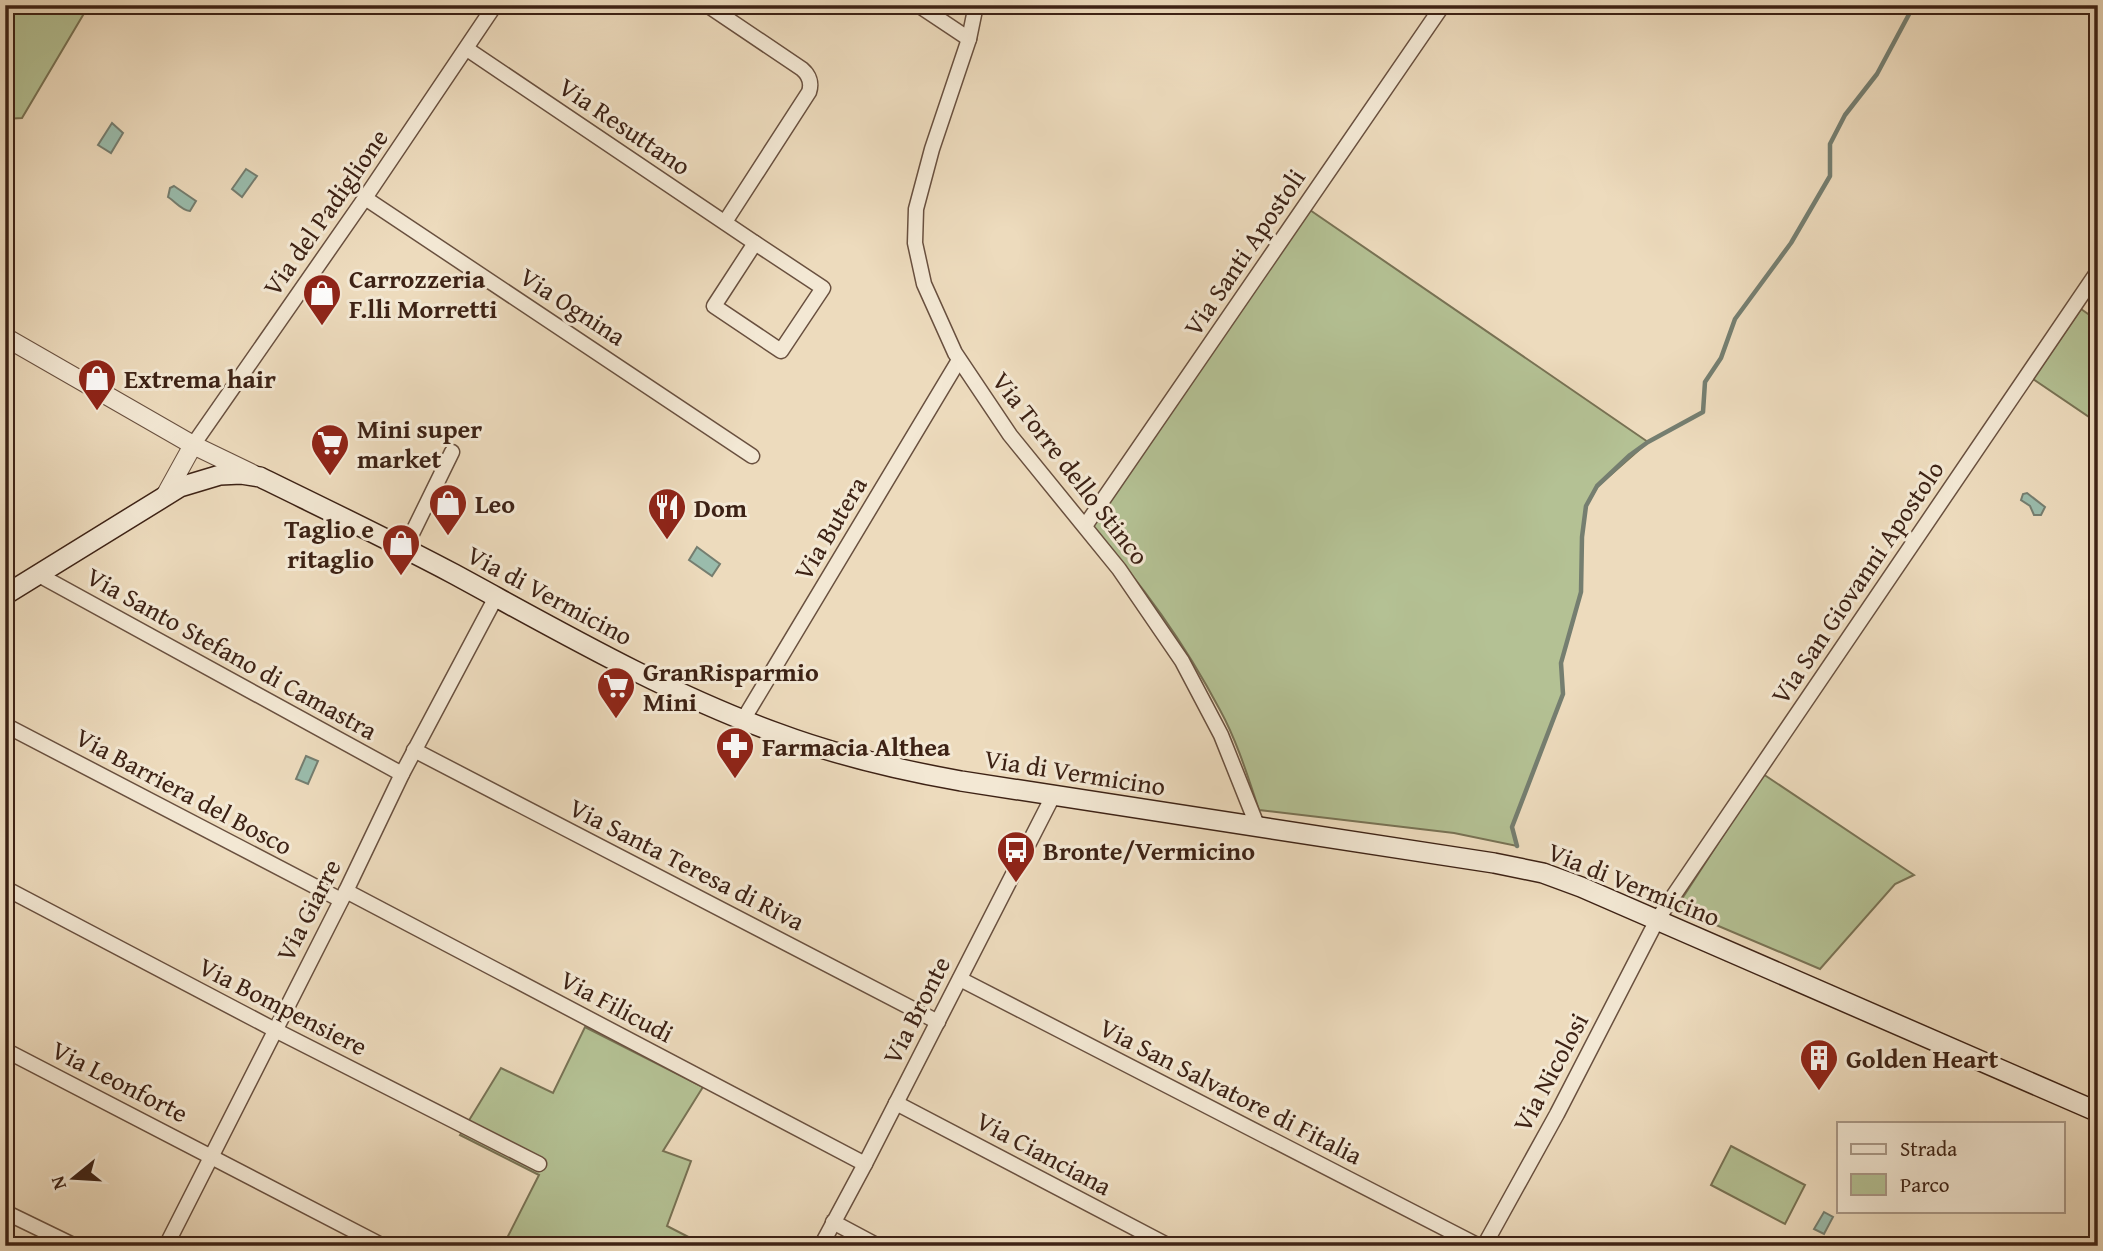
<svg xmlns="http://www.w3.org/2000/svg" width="2103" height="1251" viewBox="0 0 2103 1251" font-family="'Gentium Book Plus',serif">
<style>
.green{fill:#b4c194;stroke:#787254;stroke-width:2}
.water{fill:#9abcac;stroke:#757e70;stroke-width:2}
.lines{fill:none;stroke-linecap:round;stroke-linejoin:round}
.stream{stroke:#757e70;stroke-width:4.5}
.minor-casing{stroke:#69503f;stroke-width:17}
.tertiary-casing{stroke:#69503f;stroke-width:20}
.secondary-casing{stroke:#3d2215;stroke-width:22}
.minor{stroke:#f3e8d4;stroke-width:14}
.tertiary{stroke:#f3e8d4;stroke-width:18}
.secondary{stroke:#f3e8d4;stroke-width:19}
.labels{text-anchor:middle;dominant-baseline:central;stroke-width:6;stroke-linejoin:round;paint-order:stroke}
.street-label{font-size:26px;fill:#3d2215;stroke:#f3e8d4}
.poi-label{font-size:26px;font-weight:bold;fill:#3d2215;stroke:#f3e8d4;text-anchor:start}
</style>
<rect width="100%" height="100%" fill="#eddbbd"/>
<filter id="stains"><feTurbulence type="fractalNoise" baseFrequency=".00286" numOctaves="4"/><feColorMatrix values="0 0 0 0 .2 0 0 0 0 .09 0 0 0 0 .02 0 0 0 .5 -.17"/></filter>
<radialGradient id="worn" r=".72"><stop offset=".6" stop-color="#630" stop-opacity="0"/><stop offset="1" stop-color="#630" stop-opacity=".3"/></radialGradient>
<!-- green -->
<g class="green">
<path d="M5,5H89L22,118L5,119Z"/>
<path d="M1307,208L1648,442L1598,486L1586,506L1582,537L1581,592L1561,663L1563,694L1512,826L1517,846L1454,833L1259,810C1248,777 1237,741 1220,710C1185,644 1140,581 1090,526Z"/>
<path d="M2081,309L2098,321V423L2033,379Z"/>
<path d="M1763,774L1914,875L1895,884L1820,969L1676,908Z"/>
<path d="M585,1027L703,1087L663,1151L691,1161L667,1226L706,1246H503L539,1175L460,1135L501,1068L553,1093Z"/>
<path d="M1731,1146L1805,1185L1785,1224L1711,1185Z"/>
</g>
<!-- water -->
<g class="water">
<path d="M112,123L123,133L111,153L98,145Z"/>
<path d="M246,169L257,176L242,197L232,189Z"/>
<path d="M174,186L196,201L190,211C181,210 176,202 168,197L170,188Z"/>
<path d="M2027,493L2045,507L2041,515H2034L2030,506L2021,500L2023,494Z"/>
<path d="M697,547L720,564L712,576L689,560Z"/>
<path d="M306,756L318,761L308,784L296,779Z"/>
<path d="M1824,1212L1833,1217L1824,1234L1814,1229Z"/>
</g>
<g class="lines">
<!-- stream -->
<path class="stream" d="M1517,846L1512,827L1563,694L1561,663L1581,592L1582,537L1586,506L1597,486L1630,455L1648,442L1703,412L1705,382L1721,358L1735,319L1791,243L1830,176V144L1845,115L1877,74L1914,5"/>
<defs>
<g id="minor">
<path d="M707,5L802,69C809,75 812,83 809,92L725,222"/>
<path d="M918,5L969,39"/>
<path d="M976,5L969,39L932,149L916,209L915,243L924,284L955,353L1010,435L1119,569L1182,661L1221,735L1257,825"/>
<path d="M467,49L755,243"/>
<path d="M365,198L752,456"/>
<path d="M755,243L823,288L781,351L714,306Z"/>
<path d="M193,445L365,198L495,5"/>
<path d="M1085,526L1443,5"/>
<path d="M405,548L452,452"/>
<path d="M39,575L402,774"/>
<path d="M743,720L959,360"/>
<path d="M5,725L341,900"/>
<path d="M414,750L938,1022"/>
<path d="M5,888L275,1030L539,1164"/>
<path d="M346,891L865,1164"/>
<path d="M960,979L1479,1246"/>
<path d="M5,1050L383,1246"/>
<path d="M896,1103L1169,1246"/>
<path d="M5,1212L75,1246"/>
<path d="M833,1222L878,1246"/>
<path d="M166,1246L346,891L402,774L496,597"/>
<path d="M821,1246L865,1164L1053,796"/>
<path d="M1484,1246L1557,1114L1657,920L2098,271"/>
</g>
<g id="tertiary">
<path d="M5,337L193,445L253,474"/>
<path d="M166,494L193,445"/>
</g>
<path id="secondary" d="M5,595L180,487L220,475L241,474L260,477C325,509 390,540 454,574C559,631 664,692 777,733C836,755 899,770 961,781L1494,863L1543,873L1581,887L2098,1112"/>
</defs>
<!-- minor casing -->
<use href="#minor" class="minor-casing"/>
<!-- tertiary casing -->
<use href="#tertiary" class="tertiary-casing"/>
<!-- secondary casing -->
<use href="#secondary" class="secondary-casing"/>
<!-- minor -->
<use href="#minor" class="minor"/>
<!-- tertiary -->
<use href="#tertiary" class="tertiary"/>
<!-- secondary -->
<use href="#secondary" class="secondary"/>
</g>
<!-- icons -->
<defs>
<symbol id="shop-pin" viewBox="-11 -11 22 30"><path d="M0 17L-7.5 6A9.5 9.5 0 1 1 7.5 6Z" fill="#8f2418" stroke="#f3e8d4"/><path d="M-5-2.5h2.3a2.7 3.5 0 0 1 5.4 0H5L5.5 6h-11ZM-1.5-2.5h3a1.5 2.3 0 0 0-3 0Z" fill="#fff"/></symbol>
<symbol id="supermarket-pin" viewBox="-11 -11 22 30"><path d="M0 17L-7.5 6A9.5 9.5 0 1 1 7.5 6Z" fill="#8f2418" stroke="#f3e8d4"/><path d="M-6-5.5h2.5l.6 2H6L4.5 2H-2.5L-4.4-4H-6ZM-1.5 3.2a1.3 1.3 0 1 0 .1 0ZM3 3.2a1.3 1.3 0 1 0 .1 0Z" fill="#fff"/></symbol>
<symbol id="restaurant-pin" viewBox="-11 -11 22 30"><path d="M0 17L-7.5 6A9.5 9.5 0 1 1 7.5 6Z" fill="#8f2418" stroke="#f3e8d4"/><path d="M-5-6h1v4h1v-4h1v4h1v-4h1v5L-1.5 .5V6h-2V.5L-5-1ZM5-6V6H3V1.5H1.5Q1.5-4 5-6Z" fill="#fff"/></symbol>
<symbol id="pharmacy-pin" viewBox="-11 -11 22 30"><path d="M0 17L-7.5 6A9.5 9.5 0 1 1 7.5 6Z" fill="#8f2418" stroke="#f3e8d4"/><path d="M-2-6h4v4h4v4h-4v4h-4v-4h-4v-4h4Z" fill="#fff"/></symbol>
<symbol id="bus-pin" viewBox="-11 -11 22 30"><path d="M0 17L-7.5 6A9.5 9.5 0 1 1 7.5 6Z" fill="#8f2418" stroke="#f3e8d4"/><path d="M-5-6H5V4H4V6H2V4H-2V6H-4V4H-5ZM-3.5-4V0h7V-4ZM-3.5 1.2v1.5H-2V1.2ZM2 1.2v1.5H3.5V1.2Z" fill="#fff"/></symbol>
<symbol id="building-pin" viewBox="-11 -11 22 30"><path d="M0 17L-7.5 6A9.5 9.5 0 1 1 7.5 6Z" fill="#8f2418" stroke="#f3e8d4"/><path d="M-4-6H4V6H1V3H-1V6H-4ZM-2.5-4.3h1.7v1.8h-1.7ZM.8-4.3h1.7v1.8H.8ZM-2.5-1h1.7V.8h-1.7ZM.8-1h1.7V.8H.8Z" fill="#fff"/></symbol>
</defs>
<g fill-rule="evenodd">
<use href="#shop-pin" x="300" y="271" width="44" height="60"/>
<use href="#shop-pin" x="75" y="356" width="44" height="60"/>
<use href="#supermarket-pin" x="308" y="421" width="44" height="60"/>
<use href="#shop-pin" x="426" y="481" width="44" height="60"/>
<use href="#restaurant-pin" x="645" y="485" width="44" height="60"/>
<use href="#shop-pin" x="379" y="521" width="44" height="60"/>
<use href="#supermarket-pin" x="594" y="664" width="44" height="60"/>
<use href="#pharmacy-pin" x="713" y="724" width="44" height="60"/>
<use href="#bus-pin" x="994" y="828" width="44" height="60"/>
<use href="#building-pin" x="1797" y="1036" width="44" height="60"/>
</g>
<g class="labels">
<!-- street labels -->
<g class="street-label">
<text transform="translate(625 126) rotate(34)">Via Resuttano</text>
<text transform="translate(325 212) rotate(-55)">Via del Padiglione</text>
<text transform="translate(1244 252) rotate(-56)">Via Santi Apostoli</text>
<text transform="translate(573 306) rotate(33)">Via Ognina</text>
<text transform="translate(1071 468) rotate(52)">Via Torre dello Stinco</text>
<text transform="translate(830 528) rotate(-59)">Via Butera</text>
<text transform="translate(1857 582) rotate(-56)">Via San Giovanni Apostolo</text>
<text transform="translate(550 595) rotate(28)">Via di Vermicino</text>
<text transform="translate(232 653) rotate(29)">Via Santo Stefano di Camastra</text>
<text transform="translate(1075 772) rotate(9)">Via di Vermicino</text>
<text transform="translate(184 791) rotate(28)">Via Barriera del Bosco</text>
<text transform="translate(687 864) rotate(27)">Via Santa Teresa di Riva</text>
<text transform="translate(1634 884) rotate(22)">Via di Vermicino</text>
<text transform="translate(308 910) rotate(-63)">Via Giarre</text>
<text transform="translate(283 1006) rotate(27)">Via Bompensiere</text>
<text transform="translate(617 1006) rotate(28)">Via Filicudi</text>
<text transform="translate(916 1010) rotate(-63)">Via Bronte</text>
<text transform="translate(1550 1072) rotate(-62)">Via Nicolosi</text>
<text transform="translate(120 1081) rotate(27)">Via Leonforte</text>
<text transform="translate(1231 1091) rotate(27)">Via San Salvatore di Fitalia</text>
<text transform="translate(1044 1153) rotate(28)">Via Cianciana</text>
</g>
<!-- poi labels -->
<g class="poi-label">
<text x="349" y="278">Carrozzeria<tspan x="349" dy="30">F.lli Morretti</tspan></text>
<text x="124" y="378">Extrema hair</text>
<text x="357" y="428">Mini super<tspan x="357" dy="30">market</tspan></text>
<text x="475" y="503">Leo</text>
<text x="694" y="507">Dom</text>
<text x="374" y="528" text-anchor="end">Taglio e<tspan x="374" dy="30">ritaglio</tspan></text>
<text x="643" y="671">GranRisparmio<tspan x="643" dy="30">Mini</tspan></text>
<text x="762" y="746">Farmacia Althea</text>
<text x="1043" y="850">Bronte/Vermicino</text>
<text x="1846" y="1058">Golden Heart</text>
</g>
</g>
<!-- margin -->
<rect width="2103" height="1251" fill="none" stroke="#eddbbd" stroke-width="28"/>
<rect x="7" y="7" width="2089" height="1237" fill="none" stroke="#3d2215" stroke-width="3.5"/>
<rect x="14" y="14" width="2075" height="1223" fill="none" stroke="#3d2215" stroke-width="2"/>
<!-- legend -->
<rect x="1837" y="1122" width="228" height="91" fill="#f3e8d4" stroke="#aa9988" stroke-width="2"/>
<rect x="1851" y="1144" width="35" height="10" fill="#f3e8d4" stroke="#aa9988" stroke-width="2"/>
<text x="1900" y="1156" font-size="21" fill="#3d2215">Strada</text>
<rect x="1851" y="1174" width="35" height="21" fill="#b4c194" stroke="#aa9988" stroke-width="2"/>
<text x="1900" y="1192" font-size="21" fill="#3d2215">Parco</text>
<!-- north arrow -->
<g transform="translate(74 1178) rotate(252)" stroke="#f3e8d4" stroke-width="5" paint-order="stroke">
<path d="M0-5L12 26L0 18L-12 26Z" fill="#3d2215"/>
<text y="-10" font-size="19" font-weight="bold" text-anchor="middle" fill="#3d2215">N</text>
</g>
<rect width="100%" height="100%" filter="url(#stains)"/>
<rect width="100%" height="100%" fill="url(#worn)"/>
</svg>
